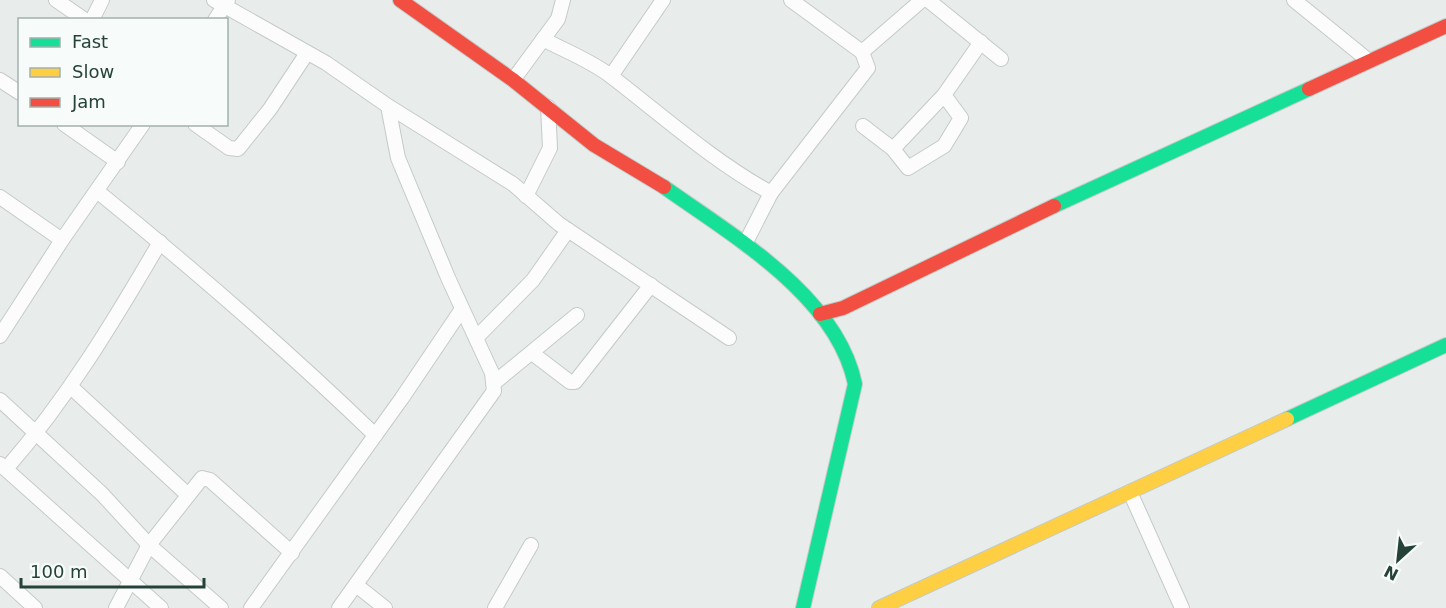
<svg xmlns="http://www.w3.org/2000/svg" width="1446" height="608" viewBox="0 0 1446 608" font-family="'DejaVu Sans',sans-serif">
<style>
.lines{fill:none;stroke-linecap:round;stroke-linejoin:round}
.street-casing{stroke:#c5cac8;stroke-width:16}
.fast-casing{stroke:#c3cbc8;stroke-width:16}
.slow-casing{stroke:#c3cbc8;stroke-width:16}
.jam-casing{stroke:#c3cbc8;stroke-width:16}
.street{stroke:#fcfcfc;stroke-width:14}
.fast{stroke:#16e098;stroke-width:14}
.slow{stroke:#ffcf43;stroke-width:14}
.jam{stroke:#f24e42;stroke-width:14}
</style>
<rect width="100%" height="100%" fill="#e8edeb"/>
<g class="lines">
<defs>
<g id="street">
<path d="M56,0L85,20"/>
<path d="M214,0L326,63L388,106L513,184L559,224L729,338"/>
<path d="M928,0L1001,59"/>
<path d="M1294,0L1369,61"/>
<path d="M92,20L102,0"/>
<path d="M215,20L228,0"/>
<path d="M543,39C565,51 592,61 612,77C664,117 713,161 771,193L745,244"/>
<path d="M862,52L922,0"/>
<path d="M611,76L663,0"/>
<path d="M0,80L20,93"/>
<path d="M513,80L558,19L563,0"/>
<path d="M944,95L961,118L944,146L908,168L893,149L944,95L981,42"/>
<path d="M64,124L118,162"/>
<path d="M195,124L229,148L238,149L270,109L307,53"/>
<path d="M863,126L893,149"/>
<path d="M97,191C192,268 286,349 375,435"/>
<path d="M771,193L868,68L862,52L791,0"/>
<path d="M526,196L550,148L548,107"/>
<path d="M0,197L62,240"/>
<path d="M0,336L62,240L143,124"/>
<path d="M476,338L533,280L568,230"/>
<path d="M532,353L570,382H575L651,285"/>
<path d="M494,383L577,315"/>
<path d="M71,387L188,495"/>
<path d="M0,400L102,494L149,545L221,608"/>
<path d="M0,464L161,608"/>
<path d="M6,469C67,399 114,321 160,242"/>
<path d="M1130,492L1182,608"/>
<path d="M0,576L35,608"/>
<path d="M356,585L385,608"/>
<path d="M116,608L149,545L202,478L210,480L292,553"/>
<path d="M251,608L402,398L462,309"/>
<path d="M339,608L494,391L492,373L449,280L398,158L388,106"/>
<path d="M495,608L531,545"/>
</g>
<g id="fast">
<path d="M664,187C733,236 837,296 855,384L803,608"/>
<path d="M1054,206L1309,89"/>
<path d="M1287,419L1446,345"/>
</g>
<path id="slow" d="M879,608L1287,419"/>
<g id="jam">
<path d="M400,0L513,80L594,145L664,187"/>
<path d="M1309,89L1446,26"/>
<path d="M820,314L843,308L1054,206"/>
</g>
</defs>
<!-- street casing -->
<use href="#street" class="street-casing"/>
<!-- fast casing -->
<use href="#fast" class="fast-casing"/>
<!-- slow casing -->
<use href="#slow" class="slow-casing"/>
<!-- jam casing -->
<use href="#jam" class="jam-casing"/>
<!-- street -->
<use href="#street" class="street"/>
<!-- fast -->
<use href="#fast" class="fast"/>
<!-- slow -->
<use href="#slow" class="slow"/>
<!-- jam -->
<use href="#jam" class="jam"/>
</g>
<!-- legend -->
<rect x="18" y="18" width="210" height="108" fill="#f7fbf9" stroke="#a3b1ad" stroke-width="1.5"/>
<rect x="30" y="38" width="30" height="9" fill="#16e098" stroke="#a3b1ad" stroke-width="1.5"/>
<text x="72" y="48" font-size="18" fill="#24423a">Fast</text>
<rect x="30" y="68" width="30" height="9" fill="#ffcf43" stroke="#a3b1ad" stroke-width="1.5"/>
<text x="72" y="78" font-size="18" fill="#24423a">Slow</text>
<rect x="30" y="98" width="30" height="9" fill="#f24e42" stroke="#a3b1ad" stroke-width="1.5"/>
<text x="72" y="108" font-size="18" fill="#24423a">Jam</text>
<!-- north arrow -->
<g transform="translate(1398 560) rotate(207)" stroke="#f7fbf9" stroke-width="4.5" paint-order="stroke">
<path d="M0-4.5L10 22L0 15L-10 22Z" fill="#24423a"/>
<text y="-9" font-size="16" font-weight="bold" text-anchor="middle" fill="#24423a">N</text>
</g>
<!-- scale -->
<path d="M21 578v9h183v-9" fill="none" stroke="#24423a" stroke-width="3"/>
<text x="30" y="578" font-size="18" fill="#24423a" stroke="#f7fbf9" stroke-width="4.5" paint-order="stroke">100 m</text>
</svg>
